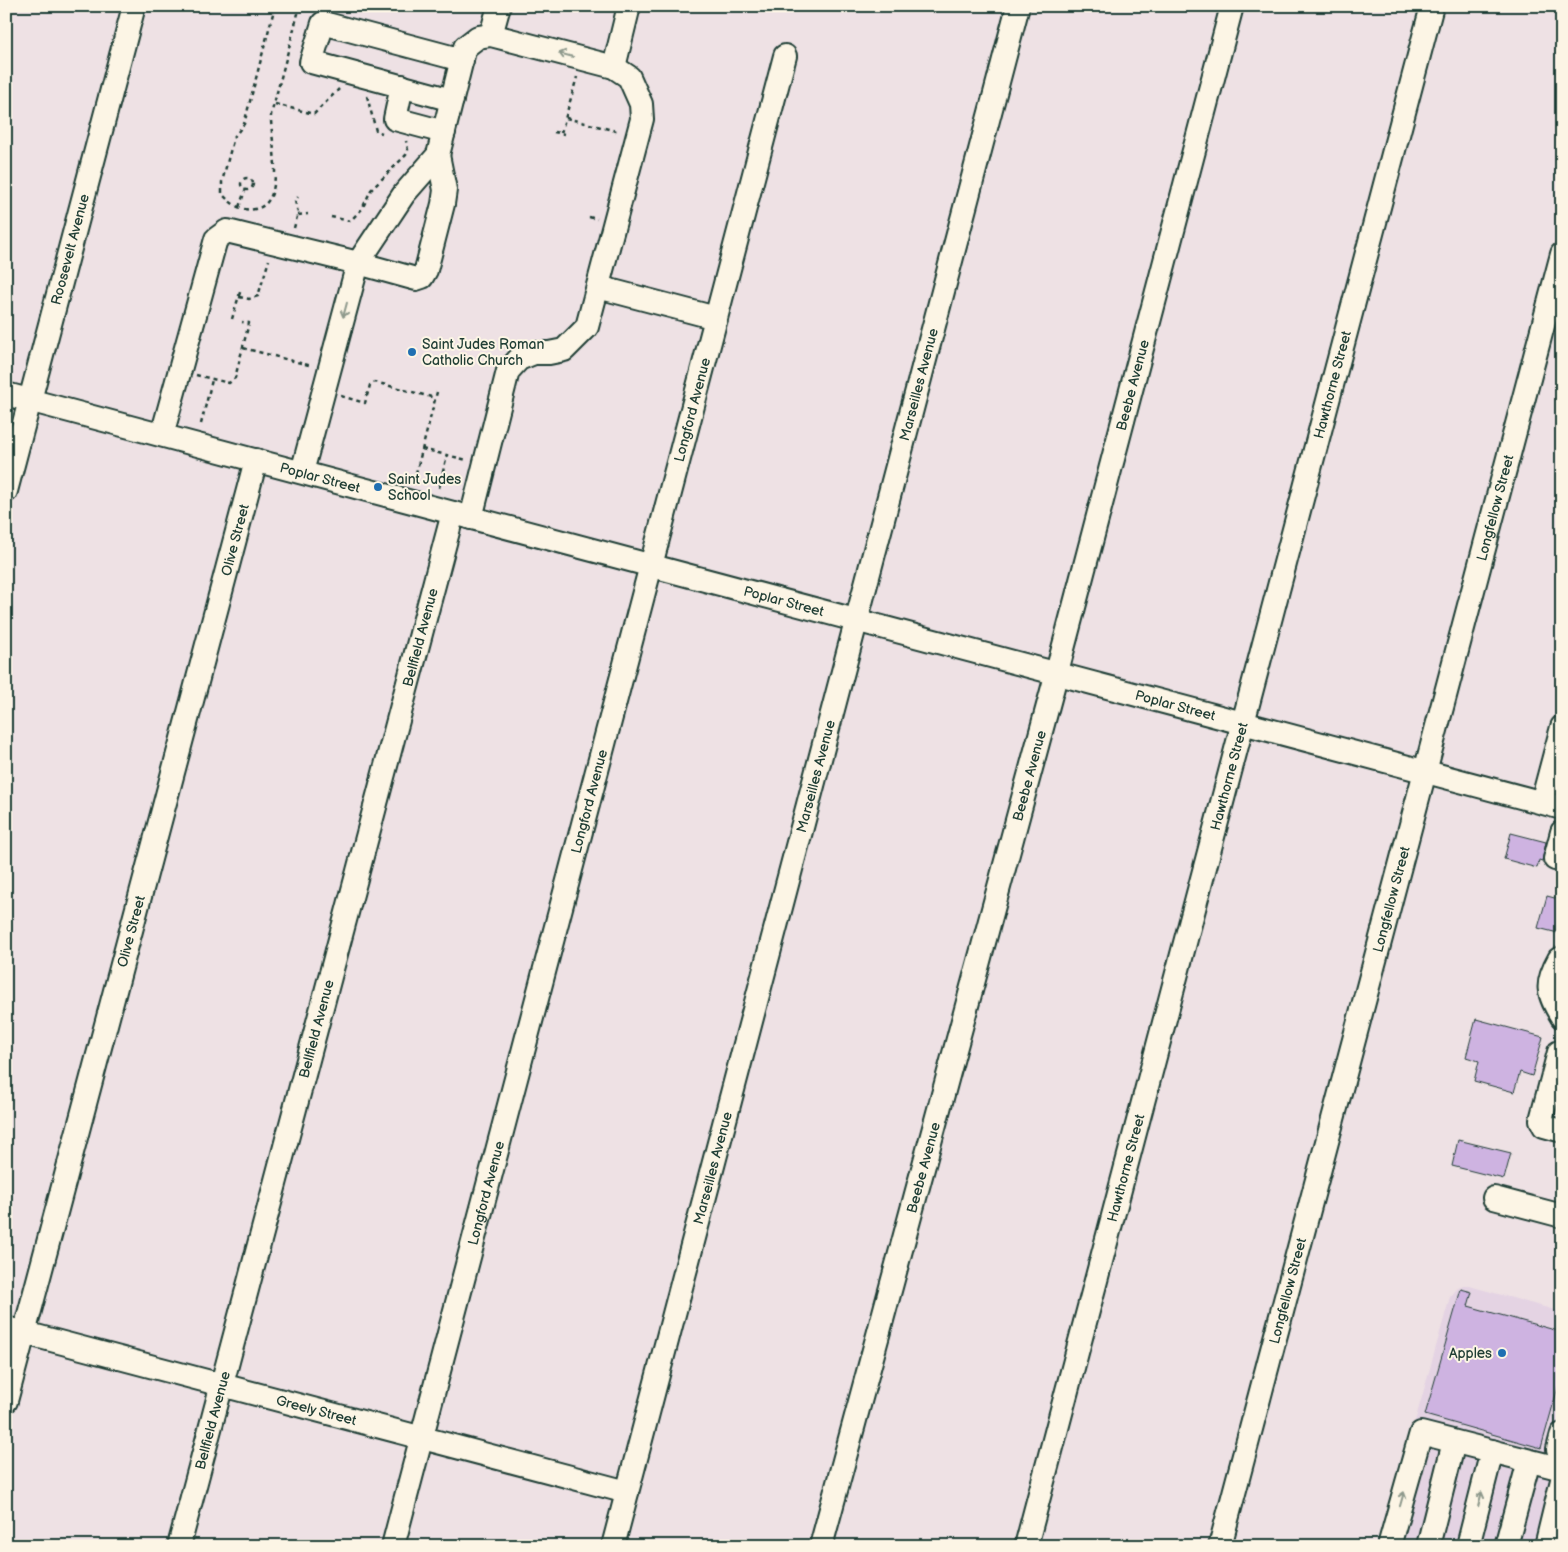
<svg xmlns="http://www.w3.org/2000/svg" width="1568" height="1552" viewBox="0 0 1568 1552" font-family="'Balsamiq Sans',sans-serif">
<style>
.built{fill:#e4d3e3}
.building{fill:#ceb3e1;stroke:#1f3d34}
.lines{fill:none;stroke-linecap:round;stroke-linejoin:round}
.minor-casing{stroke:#1f3d34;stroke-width:26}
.path{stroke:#1f3d34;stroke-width:2.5;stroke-dasharray:4 4;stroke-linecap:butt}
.minor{stroke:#fcf5e5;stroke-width:22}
.oneway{stroke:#8e998c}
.poi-dot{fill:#1f6fb2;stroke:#fcf5e5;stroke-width:2}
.labels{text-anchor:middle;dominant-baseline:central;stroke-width:4;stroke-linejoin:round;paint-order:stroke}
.street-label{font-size:14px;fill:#1f3d34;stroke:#fcf5e5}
.poi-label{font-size:14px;fill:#1f3d34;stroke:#fcf5e5;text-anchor:start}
</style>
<rect width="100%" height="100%" fill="#eee1e4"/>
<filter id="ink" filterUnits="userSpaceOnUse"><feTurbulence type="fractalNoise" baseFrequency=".02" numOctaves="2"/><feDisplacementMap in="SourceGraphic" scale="10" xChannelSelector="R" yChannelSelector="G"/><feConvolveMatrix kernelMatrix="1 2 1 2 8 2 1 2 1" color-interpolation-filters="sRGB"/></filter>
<g filter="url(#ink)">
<!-- built -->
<path class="built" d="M1466,1285L1562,1312V1546H1380L1450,1297L1458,1288Z"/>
<!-- building -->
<g class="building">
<path d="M1511,833L1546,842L1542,861L1539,860L1537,868L1504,859Z"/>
<path d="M1547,896L1562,900V934L1538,928Z"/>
<path d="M1476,1019L1543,1037L1532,1076L1520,1072L1514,1092L1474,1081L1479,1061L1466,1057Z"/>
<path d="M1458,1140L1511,1153L1504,1179L1452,1166Z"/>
<path d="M1461,1289L1472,1292L1468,1306L1562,1332V1373L1541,1448L1425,1415Z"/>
</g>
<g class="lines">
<defs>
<g id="minor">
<path d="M491,35L499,6"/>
<path d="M614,67L629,6"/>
<path d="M402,86L395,119L444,132"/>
<path d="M452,100L311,62L323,23L462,60"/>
<path d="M598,287L716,318"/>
<path id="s1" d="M6,394L1562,808"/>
<path d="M162,435L216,239L227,231L358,263L416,279L422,277L426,270L443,204L445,190L438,155"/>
<path d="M302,472L358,263L404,194L438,155L465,47L478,37L491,35L614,67L629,77L641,104L642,119L587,327L564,350L549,353H534L519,359L508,371L471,518"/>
<path id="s2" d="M6,491L134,6"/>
<path d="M1542,802L1562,727"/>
<path d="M1562,832L1555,859L1562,860"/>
<path d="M1562,959H1559C1545,984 1547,993 1562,1017"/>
<path d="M1562,1051L1559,1052L1541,1120L1544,1126L1562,1131"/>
<path d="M1494,1198L1562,1216"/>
<path id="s3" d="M6,1328L627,1492"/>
<path id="s4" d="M6,1401L256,460"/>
<path d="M1562,1434L1558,1449L1562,1462"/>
<path id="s5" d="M179,1546L453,513"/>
<path id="s6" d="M393,1546L785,56"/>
<path id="s7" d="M613,1546L1018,6"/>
<path id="s8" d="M821,1546L1053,687L1232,6"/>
<path id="s9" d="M1026,1546L1432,6"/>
<path id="s10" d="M1220,1546L1562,254"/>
<path d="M1389,1546L1421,1433L1562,1469"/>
<path d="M1428,1546L1454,1442"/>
<path d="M1468,1546L1492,1451"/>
<path d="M1506,1546L1529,1461"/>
<path d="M1546,1546L1562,1480"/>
</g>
</defs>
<!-- minor casing -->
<use href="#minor" class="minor-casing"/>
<!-- path -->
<g class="path">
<path d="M275,6L244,124L234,137L222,182V194C231,203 240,212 255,209C288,203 270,139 271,115L300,6"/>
<path d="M367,96L376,131L382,133"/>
<path d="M275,104L314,114L339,89"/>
<path d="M566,118L620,132"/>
<path d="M554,132L564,134"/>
<path d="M561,133L577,77"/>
<circle cx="247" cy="184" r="6"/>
<path d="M239,207L245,191"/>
<path d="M298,215L308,214"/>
<path d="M331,217L350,221L362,209L371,190L406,155L408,150L406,141"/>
<path d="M589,217L597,219"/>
<path d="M294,228L298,213L295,201L298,197"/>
<path d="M239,297L249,299L258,296L269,260"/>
<path d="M232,319L241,289"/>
<path d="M243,348L312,366"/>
<path d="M196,375L229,383L235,378L249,323L242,322"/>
<path d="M341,396L365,403L370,385L375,382L435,398"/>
<path d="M201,424L212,380"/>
<path d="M422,449L467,460"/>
<path d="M414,481L437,392"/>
<path d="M439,488L447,455"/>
</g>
<!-- minor -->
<use href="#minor" class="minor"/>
</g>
<!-- one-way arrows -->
<defs><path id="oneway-shaft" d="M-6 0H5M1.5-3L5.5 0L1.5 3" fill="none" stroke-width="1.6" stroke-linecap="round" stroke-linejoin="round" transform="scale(1.25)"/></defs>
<g class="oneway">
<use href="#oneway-shaft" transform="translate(566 55) rotate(-165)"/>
<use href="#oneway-shaft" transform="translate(345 310) rotate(105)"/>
<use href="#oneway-shaft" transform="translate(1402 1499) rotate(-74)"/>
<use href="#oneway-shaft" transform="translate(1480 1499) rotate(-76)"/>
</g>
</g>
<!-- markers -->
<g class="poi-dot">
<circle cx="412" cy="352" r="5"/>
<circle cx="378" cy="487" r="5"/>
<circle cx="1502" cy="1353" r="5"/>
</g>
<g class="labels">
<!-- street labels -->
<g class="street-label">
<text stroke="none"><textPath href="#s2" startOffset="250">Roosevelt Avenue</textPath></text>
<text stroke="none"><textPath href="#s7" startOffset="1201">Marseilles Avenue</textPath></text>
<text stroke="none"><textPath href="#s9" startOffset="1201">Hawthorne Street</textPath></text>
<text stroke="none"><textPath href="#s8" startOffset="1202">Beebe Avenue</textPath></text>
<text stroke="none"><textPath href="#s6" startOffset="1175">Longford Avenue</textPath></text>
<text stroke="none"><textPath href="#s1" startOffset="325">Poplar Street</textPath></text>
<text stroke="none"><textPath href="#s10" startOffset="1074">Longfellow Street</textPath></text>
<text stroke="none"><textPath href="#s4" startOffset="891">Olive Street</textPath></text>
<text stroke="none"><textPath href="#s1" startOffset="805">Poplar Street</textPath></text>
<text stroke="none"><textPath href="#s5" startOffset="940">Bellfield Avenue</textPath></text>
<text stroke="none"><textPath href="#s1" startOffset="1210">Poplar Street</textPath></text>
<text stroke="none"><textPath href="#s7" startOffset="796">Marseilles Avenue</textPath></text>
<text stroke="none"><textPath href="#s9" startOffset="796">Hawthorne Street</textPath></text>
<text stroke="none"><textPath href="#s8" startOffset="798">Beebe Avenue</textPath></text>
<text stroke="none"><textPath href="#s6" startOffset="770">Longford Avenue</textPath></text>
<text stroke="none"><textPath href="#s10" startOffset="669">Longfellow Street</textPath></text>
<text stroke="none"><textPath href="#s4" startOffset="486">Olive Street</textPath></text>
<text stroke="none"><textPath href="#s5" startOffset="535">Bellfield Avenue</textPath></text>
<text stroke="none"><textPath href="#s7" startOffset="391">Marseilles Avenue</textPath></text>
<text stroke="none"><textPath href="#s8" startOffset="392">Beebe Avenue</textPath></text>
<text stroke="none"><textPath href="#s9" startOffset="391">Hawthorne Street</textPath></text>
<text stroke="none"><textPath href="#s6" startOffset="365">Longford Avenue</textPath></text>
<text stroke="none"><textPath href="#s10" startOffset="264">Longfellow Street</textPath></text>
<text stroke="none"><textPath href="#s3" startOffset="321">Greely Street</textPath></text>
<text stroke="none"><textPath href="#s5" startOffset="130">Bellfield Avenue</textPath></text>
</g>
<!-- poi labels -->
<g class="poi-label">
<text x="422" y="344">Saint Judes Roman<tspan x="422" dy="16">Catholic Church</tspan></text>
<text x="388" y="479">Saint Judes<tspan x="388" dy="16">School</tspan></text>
<text x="1492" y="1353" text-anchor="end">Apples</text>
</g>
</g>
<!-- margin -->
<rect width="1568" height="1552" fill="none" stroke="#fcf5e5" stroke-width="25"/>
<rect x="12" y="12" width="1543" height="1527" fill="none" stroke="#1f3d34" stroke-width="2" filter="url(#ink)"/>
</svg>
